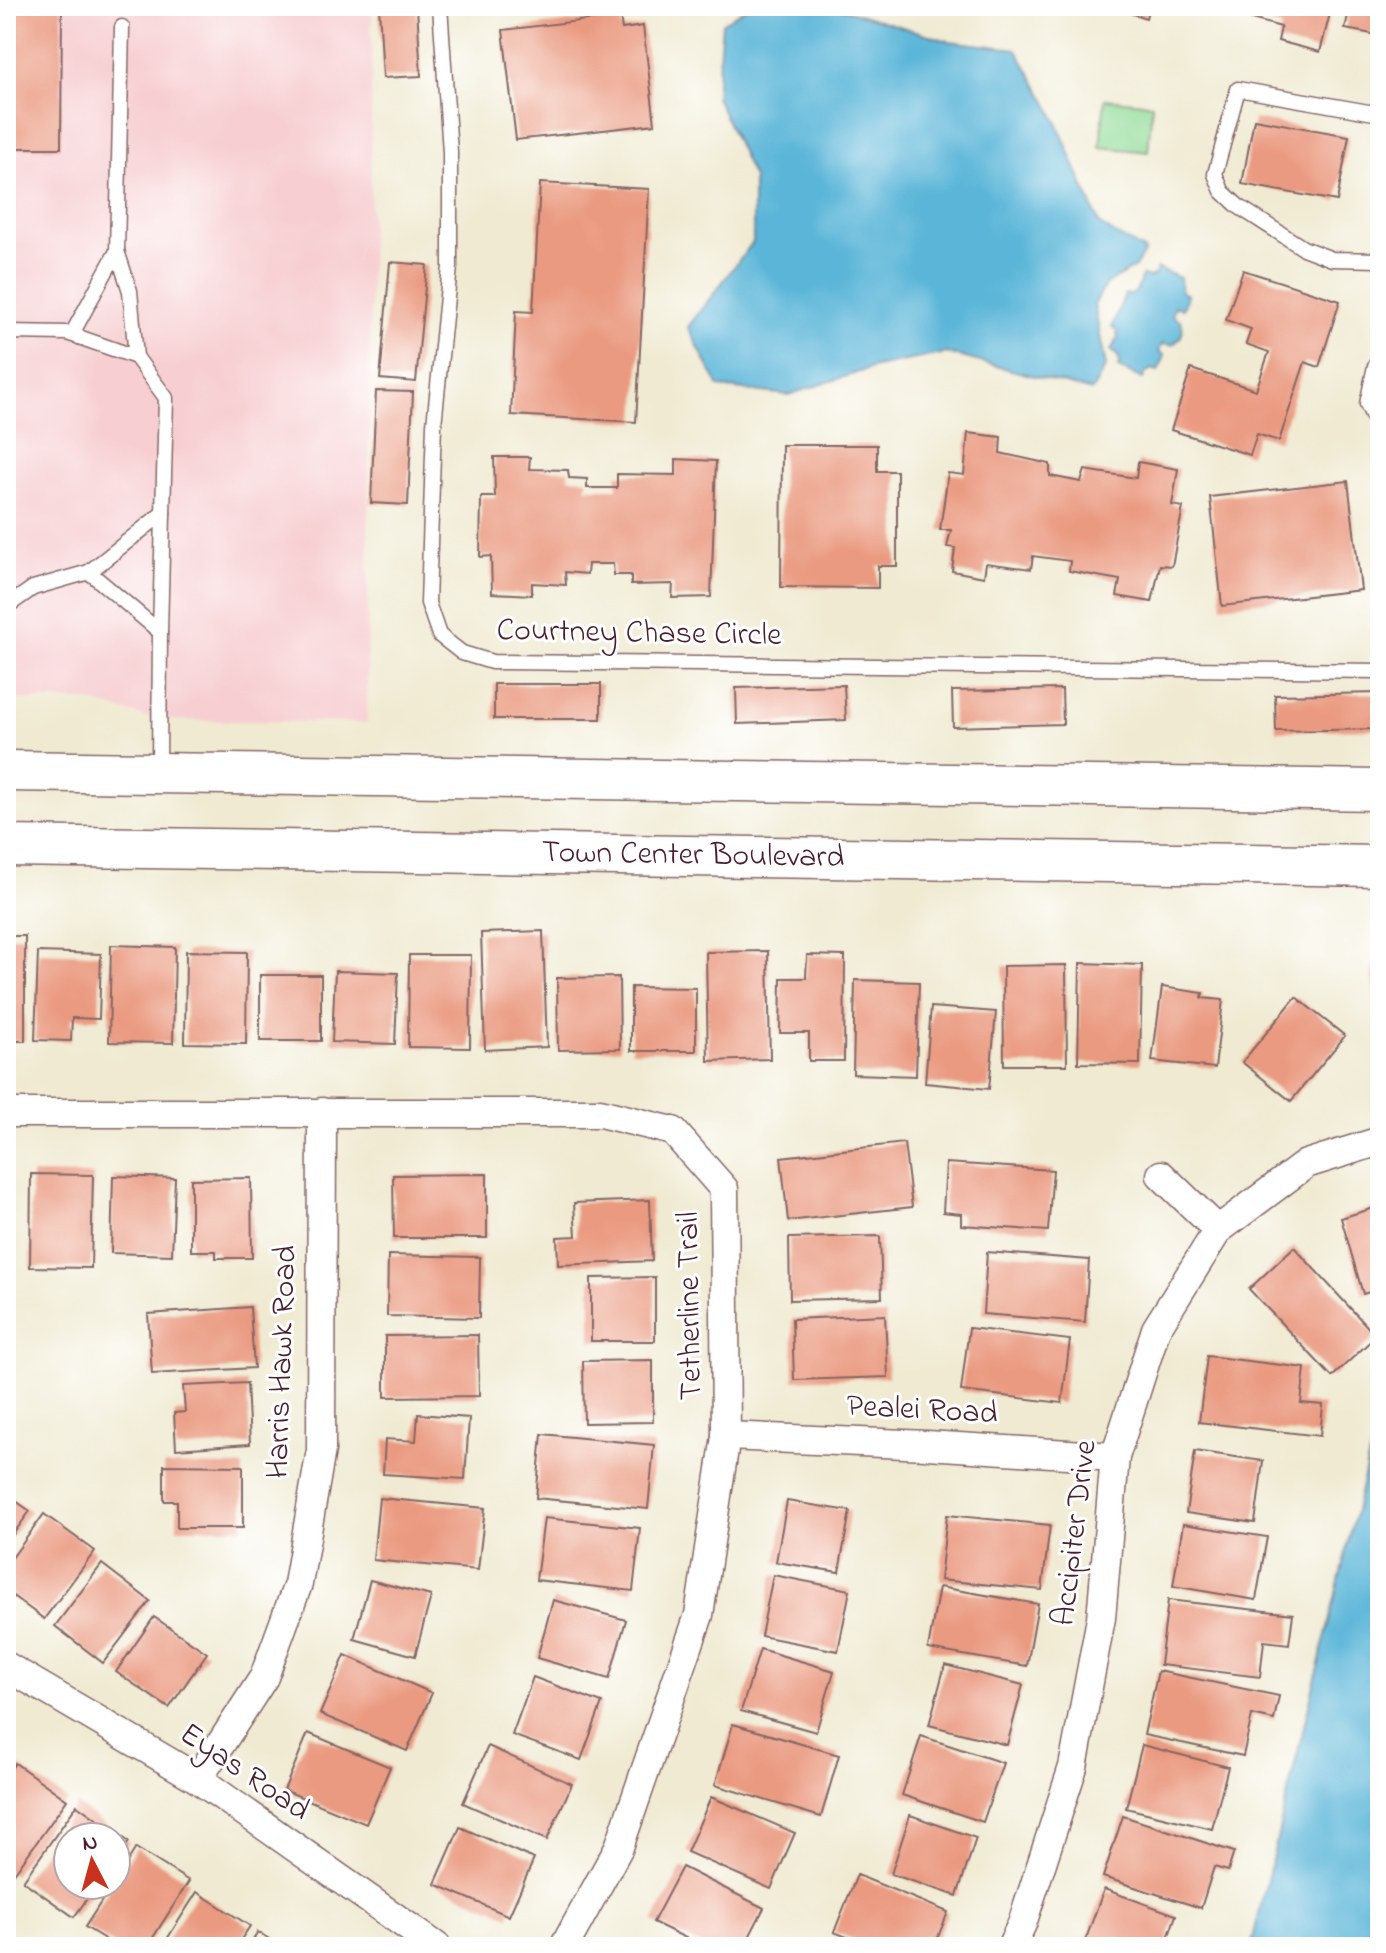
<svg xmlns="http://www.w3.org/2000/svg" width="1386" height="1953" viewBox="0 0 1386 1953" font-family="'Indie Flower',sans-serif">
<style>
.built{fill:#f7cfd2}
.green{fill:#91db97;stroke:#6e7d61;stroke-width:2}
.water{fill:#5ab5d8;stroke:#526a82;stroke-width:2}
.building{fill:#ea9a80}
.lines{fill:none;stroke-linecap:round;stroke-linejoin:round}
.service-casing{stroke:#846665;stroke-width:17}
.minor-casing{stroke:#846665;stroke-width:31}
.secondary-casing{stroke:#846665;stroke-width:43}
.service{stroke:#fff;stroke-width:14}
.minor{stroke:#fff;stroke-width:28}
.secondary{stroke:#fff;stroke-width:40}
.labels{text-anchor:middle;dominant-baseline:central;stroke-width:6;stroke-linejoin:round;paint-order:stroke}
.street-label{font-size:32px;fill:#4a1f2b;stroke:#fff}
</style>
<rect width="100%" height="100%" fill="#fff"/>
<filter id="ink" filterUnits="userSpaceOnUse"><feTurbulence type="fractalNoise" baseFrequency=".0125" numOctaves="2"/><feDisplacementMap in="SourceGraphic" scale="16" xChannelSelector="R" yChannelSelector="G"/><feConvolveMatrix kernelMatrix="1 2 1 2 8 2 1 2 1" color-interpolation-filters="sRGB"/></filter>
<filter id="wash" filterUnits="userSpaceOnUse"><feTurbulence type="fractalNoise" baseFrequency=".006" numOctaves="4" result="noise"/><feDisplacementMap in="SourceGraphic" scale="32" xChannelSelector="R" yChannelSelector="G"/><feGaussianBlur stdDeviation="1.8" result="paint"/><feColorMatrix in="noise" values="0 0 0 0 0 0 0 0 0 0 0 0 0 0 0 0 0 1.4 0 .05"/><feComposite in="paint" operator="in"/></filter>
<g filter="url(#wash)">
<rect width="100%" height="100%" fill="#f0ead2"/>
<!-- built -->
<path class="built" d="M6,6H372L367,723L157,720L88,701L6,699Z"/>
<!-- green -->
<path class="green" d="M1105,99L1152,104L1148,152L1100,147Z"/>
<!-- water -->
<g class="water">
<path d="M750,6H832L949,41L1016,49L1052,111L1100,225L1145,251L1135,267L1105,285L1094,305L1106,366L1092,391L946,353L875,367L788,395L719,387L688,327L753,242V178L716,97L722,23Z"/>
<path d="M1157,268L1180,278L1181,291L1188,295L1183,309L1175,306L1172,316L1181,321C1185,333 1181,339 1172,345L1162,344L1159,351L1165,356L1158,371L1152,369L1146,372L1143,379L1118,368L1120,361L1117,355L1111,351L1118,337L1117,331L1112,327L1125,294L1132,295L1137,290L1142,276L1149,278L1155,275Z"/>
<path d="M1380,1413V1947H1251L1379,1414Z"/>
</g>
<g id="blocks">
<!-- building -->
<g class="building">
<path d="M6,6H62L61,148H6Z"/>
<path d="M379,6H417L421,76L383,78Z"/>
<path d="M1106,6H1149L1146,18Z"/>
<path d="M1204,6H1332L1320,52L1278,41L1281,27Z"/>
<path d="M1350,6H1380V24L1378,35L1345,29Z"/>
<path d="M620,16L622,29L643,26L655,124L516,140L503,30Z"/>
<path d="M1254,119L1349,136L1337,201L1242,184Z"/>
<path d="M540,183L649,189L636,422L511,415L516,311L533,312Z"/>
<path d="M390,262L427,265L416,382L380,379Z"/>
<path d="M1243,270L1340,301L1319,367L1305,362L1279,441L1257,434L1250,455L1171,430L1191,369L1256,390L1269,352L1246,344L1251,329L1226,320Z"/>
<path d="M376,391L413,392L408,505L371,503Z"/>
<path d="M968,433L1001,437L1000,453L1050,464V476L1081,482L1085,470L1136,478L1138,462L1178,469L1172,505L1183,507L1172,566L1160,565L1152,602L1117,596L1120,580L1069,571L1070,561L1033,556L1031,569L986,563L984,577L952,571L955,548L947,547L951,530H940L948,473L964,475Z"/>
<path d="M782,445H877V471H897V566H878V588L781,587Z"/>
<path d="M494,457H530L529,469L568,470L569,478L587,479V488H617V474L676,475V459L716,461L711,597L672,598L673,584L631,585V575H614L613,564H588L587,574L565,572L566,585L532,583V595L492,593L491,556L480,557L481,497H495Z"/>
<path d="M1348,481L1361,590L1222,606L1210,497Z"/>
<rect x="494" y="684" width="107" height="35"/>
<path d="M844,685L846,720L737,724L736,688Z"/>
<path d="M1062,689L1063,724L953,727L952,691Z"/>
<path d="M1380,693V729L1276,731L1275,695Z"/>
<path d="M543,931L547,1047L485,1050L481,933Z"/>
<rect x="6" y="936" width="19" height="105"/>
<path d="M111,945L175,947L173,1043L109,1042Z"/>
<path d="M186,951L247,952L246,1044L185,1043Z"/>
<path d="M768,951L770,1059L708,1061L706,952Z"/>
<path d="M38,952L101,954L99,1019L72,1018L71,1041L35,1040Z"/>
<path d="M409,955H471L470,1048L408,1047Z"/>
<path d="M807,955L845,956L844,1061H809V1033H780L781,978H806Z"/>
<path d="M1080,963L1142,965L1140,1064L1078,1063Z"/>
<path d="M1066,965L1067,1065H1004L1003,966Z"/>
<path d="M1372,968H1380V1028H1378Z"/>
<path d="M335,971L398,973L395,1044L332,1042Z"/>
<rect x="260" y="975" width="61" height="66"/>
<path d="M619,977L620,1049L558,1050L557,978Z"/>
<path d="M855,980L919,982L916,1076L853,1074Z"/>
<path d="M631,987L696,988V1051H631Z"/>
<path d="M1162,987L1203,993L1202,998L1223,1000L1215,1068L1152,1061Z"/>
<path d="M1296,997L1345,1036L1291,1101L1242,1062Z"/>
<path d="M931,1007L996,1012L989,1089L925,1083Z"/>
<path d="M904,1143L912,1207L788,1221L781,1157Z"/>
<path d="M946,1163L1053,1170L1048,1231L961,1225V1214L943,1212Z"/>
<path d="M31,1174L93,1175L91,1268L30,1267Z"/>
<path d="M487,1174V1238H394L393,1175Z"/>
<path d="M113,1176L175,1178L172,1255L111,1253Z"/>
<path d="M251,1178L252,1258H216V1251H191V1179Z"/>
<path d="M650,1200L652,1261L558,1265L557,1237L576,1236L574,1203Z"/>
<path d="M1380,1206V1289L1363,1294L1341,1218Z"/>
<path d="M880,1236L882,1298L790,1300L789,1238Z"/>
<path d="M1294,1247L1376,1336L1332,1377L1249,1289Z"/>
<path d="M987,1252L1089,1260L1085,1322L983,1314Z"/>
<path d="M388,1255L480,1257L479,1318L387,1316Z"/>
<path d="M655,1277V1341H591V1278Z"/>
<path d="M250,1307L254,1368L152,1374L148,1314Z"/>
<path d="M885,1315L888,1377L794,1380L792,1319Z"/>
<path d="M969,1328L1070,1340L1062,1403L961,1391Z"/>
<path d="M478,1335L479,1396L385,1397V1336Z"/>
<path d="M1207,1356L1305,1368L1301,1403L1323,1405L1320,1436L1199,1422Z"/>
<path d="M653,1360V1422L584,1423L583,1361Z"/>
<path d="M247,1383L250,1444L176,1449L174,1413L185,1412L183,1386Z"/>
<path d="M418,1414L469,1418L465,1479L383,1474L385,1439L416,1441Z"/>
<path d="M542,1434L654,1445L648,1509L536,1498Z"/>
<path d="M1195,1451L1263,1461L1255,1523L1186,1513Z"/>
<path d="M164,1465L243,1466V1528H177V1501H164Z"/>
<path d="M6,1494L30,1511L6,1544Z"/>
<path d="M379,1498L485,1508L478,1570L373,1560Z"/>
<path d="M787,1501L850,1511L839,1572L776,1562Z"/>
<path d="M44,1514L95,1551L44,1619L6,1591V1566Z"/>
<path d="M947,1515L1050,1525L1042,1590L940,1580Z"/>
<path d="M544,1518L640,1528L633,1591L536,1580Z"/>
<path d="M1183,1524L1267,1537L1256,1600L1173,1586Z"/>
<path d="M102,1564L150,1601L103,1663L55,1626Z"/>
<path d="M773,1575L850,1590L838,1651L761,1636Z"/>
<path d="M370,1580L431,1596L415,1656L354,1639Z"/>
<path d="M939,1587L1038,1604L1027,1666L928,1649Z"/>
<path d="M553,1600L626,1620L609,1679L537,1658Z"/>
<path d="M1168,1600L1293,1614L1289,1644L1264,1641L1260,1677L1160,1665Z"/>
<path d="M154,1617L207,1653L169,1708L116,1672Z"/>
<path d="M760,1649L834,1671L816,1732L741,1711Z"/>
<path d="M345,1655L432,1693L407,1751L320,1714Z"/>
<path d="M945,1665L1023,1685L1007,1745L929,1725Z"/>
<path d="M1158,1671L1279,1696L1274,1720L1252,1715L1243,1756L1144,1735Z"/>
<path d="M533,1677L602,1703L581,1760L512,1735Z"/>
<path d="M733,1724L839,1755L821,1817L715,1785Z"/>
<path d="M308,1733L390,1767L366,1824L284,1790Z"/>
<path d="M921,1736L1003,1763L983,1822L902,1795Z"/>
<path d="M1142,1745L1228,1767L1212,1829L1126,1808Z"/>
<path d="M488,1746L572,1784L547,1840L463,1803Z"/>
<path d="M15,1763L67,1800L13,1875L6,1870V1776Z"/>
<path d="M711,1797L795,1833L771,1889L687,1852Z"/>
<path d="M77,1805L129,1842L116,1859V1837H68V1885H97L74,1917L23,1881Z"/>
<path d="M910,1815L976,1838L957,1896L891,1874Z"/>
<path d="M1123,1816L1234,1852L1228,1871L1214,1867L1201,1908L1103,1877Z"/>
<path d="M460,1827L534,1859L509,1916L435,1884Z"/>
<path d="M136,1848L189,1881L147,1947H118L85,1927L112,1885H116V1879Z"/>
<path d="M682,1867L764,1908L744,1947H704L653,1922Z"/>
<path d="M857,1875L948,1912L934,1947H872L834,1932Z"/>
<path d="M1104,1889L1176,1915L1165,1947H1083Z"/>
<path d="M197,1892L250,1926L236,1947H162Z"/>
<path d="M258,1932L282,1947H249Z"/>
</g>
</g>
</g>
<g filter="url(#ink)">
<use href="#blocks" fill-opacity="0" stroke="#846665" stroke-width="2"/>
<g class="lines">
<defs>
<g id="service">
<path d="M440,6L450,152V267L434,425L428,603L439,635L462,653L492,662L1380,671"/>
<path d="M1380,114L1238,89L1215,174L1222,191L1238,206L1303,248L1332,259L1380,260"/>
<path d="M117,251L122,27"/>
<path d="M6,332L67,333L136,357L166,398L160,632L159,769"/>
<path d="M72,334L117,251L130,291L136,357"/>
<path d="M1380,359L1375,366L1367,404L1380,433"/>
<path d="M89,572L163,513"/>
<path d="M6,607L33,588L89,572L160,632"/>
</g>
<g id="minor">
<path d="M6,1113H600L673,1131L724,1189L726,1436L699,1615L619,1847L564,1947"/>
<path d="M1161,1175L1218,1230"/>
<path d="M726,1436L927,1445L1115,1457"/>
<path d="M6,1666L198,1779L437,1947"/>
<path d="M198,1779L264,1677L298,1584L321,1450L322,1112"/>
<path d="M1011,1947L1022,1924L1073,1767L1101,1618L1115,1457L1156,1329L1218,1230L1306,1164L1380,1141"/>
</g>
<g id="secondary">
<path d="M6,771L1380,790"/>
<path d="M6,846L1380,866"/>
</g>
</defs>
<!-- service casing -->
<use href="#service" class="service-casing"/>
<!-- minor casing -->
<use href="#minor" class="minor-casing"/>
<!-- secondary casing -->
<use href="#secondary" class="secondary-casing"/>
<!-- service -->
<use href="#service" class="service"/>
<!-- minor -->
<use href="#minor" class="minor"/>
<!-- secondary -->
<use href="#secondary" class="secondary"/>
</g>
</g>
<g class="labels">
<!-- street labels -->
<g class="street-label">
<text transform="translate(639 634) rotate(1)">Courtney Chase Circle</text>
<text transform="translate(693 856) rotate(1)">Town Center Boulevard</text>
<text transform="translate(691 1306) rotate(-91)">Tetherline Trail</text>
<text transform="translate(283 1362) rotate(-88)">Harris Hawk Road</text>
<text transform="translate(922 1411) rotate(3)">Pealei Road</text>
<text transform="translate(1076 1533) rotate(-83)">Accipiter Drive</text>
<text transform="translate(244 1773) rotate(34)">Eyas Road</text>
</g>
</g>
<!-- margin -->
<rect width="1386" height="1953" fill="none" stroke="#fff" stroke-width="32"/>
<!-- north arrow -->
<g transform="translate(92 1861) rotate(354)"><circle r="38" fill="#ffffff" stroke="#b7a5aa" stroke-width="2"/>
<path d="M0-6L14 30L0 20L-14 30Z" fill="#c8321e"/>
<text y="-12" font-size="22" font-weight="bold" text-anchor="middle" fill="#4a1f2b">N</text>
</g>
</svg>
